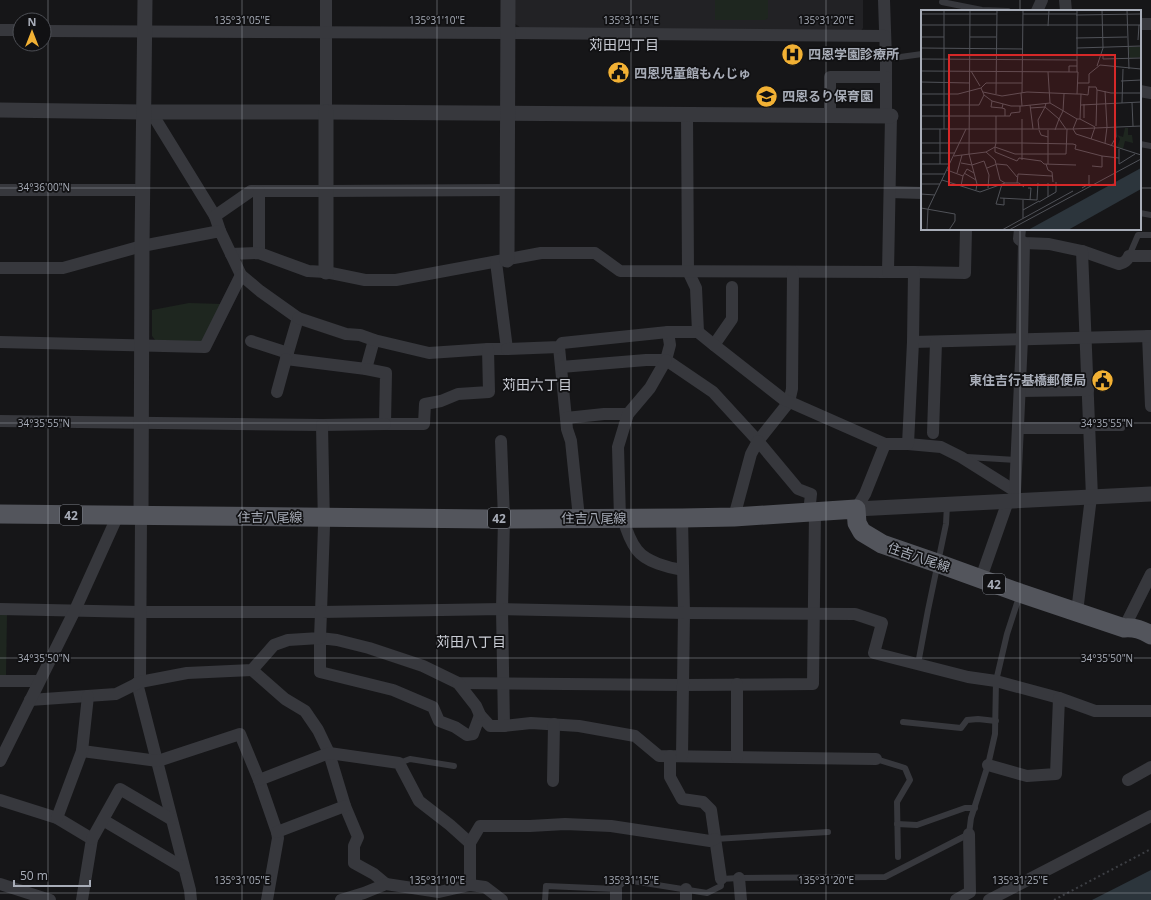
<svg xmlns="http://www.w3.org/2000/svg" width="1151" height="900" viewBox="0 0 1151 900" font-family="'Open Sans','Noto Sans JP',sans-serif">
<style>
.built{fill:#222225}
.green{fill:#1e261f}
.water{fill:#2c353c}
.lines{fill:none;stroke-linecap:round;stroke-linejoin:round}
.path{stroke:#3d3f44;stroke-width:2;stroke-dasharray:2 3;stroke-linecap:butt}
.service{stroke:#37383d;stroke-width:6}
.minor{stroke:#37383d;stroke-width:12}
.tertiary{stroke:#37383d;stroke-width:15}
.primary{stroke:#53555c;stroke-width:19}
.ticks{fill:none;stroke:#a8adb8;stroke-width:1;stroke-opacity:0.45}
.labels{text-anchor:middle;dominant-baseline:central;stroke-width:3.5;stroke-linejoin:round;paint-order:stroke}
.shield{fill:#111113;stroke:#7b7e86;stroke-width:1}
.shield-label{font-size:12px;font-weight:bold;fill:#a8adb8}
.poi-label{font-size:13px;font-weight:bold;fill:#a8adb8;stroke:#111113;text-anchor:start}
.street-label{font-size:13px;fill:#a8adb8;stroke:#111113}
.neighbourhood-label{font-size:14px;fill:#c9ccd4;stroke:#111113}
.inset-road{fill:none;stroke:#505258;stroke-width:1}
.view{fill:#d62828;fill-opacity:0.15;stroke:#d62828;stroke-width:2}
.inset-edge{fill:none;stroke:#a8adb8;stroke-width:2}
.ticks-label{font-size:10px;text-anchor:middle;fill:#a8adb8;stroke:#111113;stroke-width:3.5;stroke-linejoin:round;paint-order:stroke}
</style>
<rect width="100%" height="100%" fill="#161618"/>
<!-- built -->
<path class="built" d="M514,0H863V28L860,32L521,28L514,23Z"/>
<!-- green -->
<g class="green">
<path d="M715,0H768V18L765,20H715Z"/>
<path d="M189,303L222,304L204,341H156L152,336V310Z"/>
<path d="M0,615H7L6,676H0Z"/>
</g>
<!-- water -->
<path class="water" d="M1151,870V900H1092Z"/>
<g class="lines">
<!-- path -->
<path class="path" d="M1054,900L1151,849"/>
<!-- service -->
<g class="service">
<path d="M942,2L982,10L1008,11"/>
<path d="M886,59L922,54"/>
<path d="M1140,144L1151,146"/>
<path d="M1140,213L1151,215"/>
<path d="M1129,256L1138,235H1151"/>
<path d="M1090,428H1122"/>
<path d="M967,457L1016,460"/>
<path d="M918,664L928,610L946,524L947,505"/>
<path d="M903,722L961,728L967,720L978,719L996,721"/>
<path d="M876,759L905,768L910,780L897,802L898,857"/>
<path d="M399,763L410,759L454,766"/>
<path d="M897,824L917,825L965,808H975"/>
<path d="M715,839L828,832"/>
<path d="M545,900L546,886L616,889L626,880L707,893L721,886V879L739,878L885,877L969,834L971,818L988,765L995,734L996,681L1007,634L1020,594"/>
</g>
<!-- minor -->
<g class="minor">
<path d="M326,0V112"/>
<path d="M884,0L886,59V115"/>
<path d="M1065,0L1066,11"/>
<path d="M1037,11L1042,0"/>
<path d="M1140,24H1151"/>
<path d="M0,30H20"/>
<path d="M44,31L508,33L885,36"/>
<path d="M1140,91L1151,93"/>
<path d="M151,112L215,216"/>
<path d="M687,114L688,271L696,288L698,332"/>
<path d="M830,115V77H886"/>
<path d="M0,190H143"/>
<path d="M890,192L922,193"/>
<path d="M1020,229L1019,239L1024,243L1049,244L1082,251L1119,264C1124,263 1127,261 1129,256H1151"/>
<path d="M220,231L215,216L251,191H326L507,190"/>
<path d="M1082,251L1092,497"/>
<path d="M259,253V191"/>
<path d="M231,254L259,253L308,271L326,272L365,280H396L541,253H595L620,271L888,272"/>
<path d="M0,268H63L142,246L220,231L241,275L260,291L298,318L286,359L366,369L374,340"/>
<path d="M914,272L965,273L966,229"/>
<path d="M298,318L346,334L360,335L374,340L429,353L488,349H507L496,262"/>
<path d="M668,332L670,345L666,360L713,392L758,441L789,402L792,389L793,272"/>
<path d="M1148,336L1151,406"/>
<path d="M251,341L288,353"/>
<path d="M0,342L205,347L241,275"/>
<path d="M913,342L1151,336"/>
<path d="M714,345L732,319V287"/>
<path d="M559,347L567,429L571,441L579,518"/>
<path d="M507,349L559,347L562,343L668,332H698L714,345L783,399L885,444"/>
<path d="M561,367L646,360H666"/>
<path d="M366,369L386,373L385,424H424L425,404L441,401L458,394L489,392L488,349"/>
<path d="M1020,391L1088,390"/>
<path d="M277,392L286,359"/>
<path d="M566,418L604,414H628"/>
<path d="M0,421L322,425L385,424"/>
<path d="M1018,428H1090"/>
<path d="M933,433L936,342"/>
<path d="M501,441L504,518L502,609L504,726"/>
<path d="M908,444L941,447L961,457L1015,491L1014,497"/>
<path d="M1015,491L1022,339L1024,243"/>
<path d="M856,509L865,494L885,444H908L913,342L914,272H888L891,116"/>
<path d="M815,512L813,684L683,685L458,683L423,666L369,648L337,640L320,638V672L393,690L433,707L439,721L455,727L467,735L473,734L480,715L490,726H504L531,723L579,726L635,736L659,756L876,759"/>
<path d="M734,517L751,454L758,441L798,489L811,494L809,513"/>
<path d="M620,518L618,447L628,414L650,388L666,360"/>
<path d="M623,518C626,529 630,541 637,550C646,562 669,568 683,570"/>
<path d="M682,518L684,613L682,756"/>
<path d="M981,578L1008,501"/>
<path d="M0,609L141,612H321L324,526L322,425"/>
<path d="M1077,612L1091,497"/>
<path d="M1124,628L1151,574"/>
<path d="M252,670L285,699L305,711L318,730L329,753L345,806L358,837L354,846V863L374,874L386,884"/>
<path d="M0,681H39"/>
<path d="M140,682L141,516"/>
<path d="M137,683C155,752 172,821 190,890L191,900"/>
<path d="M458,683L476,706L480,715"/>
<path d="M737,684V757"/>
<path d="M30,700L116,694L140,682L187,673L252,670L274,645L288,640L320,638L321,612L502,609L684,613L855,614L882,623L874,653L968,677L996,681L1059,698"/>
<path d="M82,751L158,761L240,734L259,780L277,832L278,838L267,900"/>
<path d="M670,756V777L682,799L703,802L711,810L721,879"/>
<path d="M0,761L75,610L118,515"/>
<path d="M988,765L1027,776L1056,774L1059,698L1095,711H1151"/>
<path d="M259,780L329,753L399,763L419,801L450,825L470,843"/>
<path d="M1128,780L1151,767"/>
<path d="M553,781L554,724"/>
<path d="M0,800L57,818L92,839L82,900"/>
<path d="M57,818L82,751L88,696"/>
<path d="M103,820L184,868"/>
<path d="M277,832L345,806"/>
<path d="M92,839L120,789L171,819"/>
<path d="M739,878L741,900"/>
<path d="M0,884L50,900"/>
<path d="M470,885V843L480,826H530L565,824L611,826L710,841L715,839"/>
<path d="M341,900L364,893L386,884L439,892L470,885L485,887L502,900"/>
<path d="M616,900V889"/>
<path d="M686,900V889"/>
<path d="M956,900L970,892L969,834"/>
<path d="M989,900L1151,816"/>
</g>
<!-- tertiary -->
<g class="tertiary">
<path d="M0,110L143,112H326L891,116"/>
<path d="M507,260L508,0"/>
<path d="M326,272V112"/>
<path d="M856,509L1151,494"/>
<path d="M141,516L142,246L145,0"/>
</g>
<!-- primary -->
<path class="primary" d="M0,514L491,519L682,518L734,517L856,509L857,523L862,532L882,544L937,563L1020,593L1124,628C1135,627 1142,630 1151,635"/>
</g>
<!-- ticks -->
<path class="ticks" d="M48,0V900M242,0V900M437,0V900M631,0V900M826,0V900M1020,0V11M0,188H922M1140,188H1151M1020,229V900M0,423H1151M0,658H1151M0,893H1151"/>
<!-- icons -->
<defs>
<symbol id="hospital-disc" viewBox="-11 -11 22 22"><circle r="9.5" fill="#f2b134" stroke="#111113"/><path d="M-5-5h3v3.5h4V-5h3V5h-3V1.5h-4V5h-3Z" fill="#111"/></symbol>
<symbol id="civic-disc" viewBox="-11 -11 22 22"><circle r="9.5" fill="#f2b134" stroke="#111113"/><path d="M-.6-6.5H3V-4.5H.6V-3L4-1V1h2V6H-6V1h2V-1L-.6-3ZM-1.2 2.5V6h2.4V2.5Z" fill="#111"/></symbol>
<symbol id="school-disc" viewBox="-11 -11 22 22"><circle r="9.5" fill="#f2b134" stroke="#111113"/><path d="M0-5L7-2L0 1L-7-2ZM-4 1L0 2.5L4 1V4Q0 6-4 4Z" fill="#111"/></symbol>
</defs>
<g fill-rule="evenodd">
<use href="#hospital-disc" x="780" y="42" width="25" height="25"/>
<use href="#civic-disc" x="606" y="60" width="25" height="25"/>
<use href="#school-disc" x="754" y="84" width="25" height="25"/>
<use href="#civic-disc" x="1090" y="368" width="25" height="25"/>
</g>
<g class="labels">
<!-- shield labels -->
<g class="shield">
<rect x="60" y="505" width="22" height="20" rx="3"/>
<rect x="488" y="508" width="22" height="20" rx="3"/>
<rect x="983" y="574" width="22" height="20" rx="3"/>
</g>
<g class="shield-label">
<text x="71" y="515">42</text>
<text x="499" y="518">42</text>
<text x="994" y="584">42</text>
</g>
<!-- poi labels -->
<g class="poi-label">
<text x="808" y="54">四恩学園診療所</text>
<text x="634" y="73">四恩児童館もんじゅ</text>
<text x="782" y="96">四恩るり保育園</text>
<text x="1086" y="380" text-anchor="end">東住吉行基橋郵便局</text>
</g>
<!-- street labels -->
<g class="street-label">
<text x="270" y="517">住吉八尾線</text>
<text x="594" y="518">住吉八尾線</text>
<text transform="translate(919 557) rotate(19)">住吉八尾線</text>
</g>
<!-- neighbourhood labels -->
<g class="neighbourhood-label">
<text x="624" y="44">苅田四丁目</text>
<text x="537" y="384">苅田六丁目</text>
<text x="471" y="641">苅田八丁目</text>
</g>
</g>
<!-- overview -->
<g transform="translate(921 10)">
<rect width="220" height="220" fill="#161618"/>
<path d="M207,37H220V47L209,48ZM204,118H207V125H211L212,133L204,131L202,139L196,137L199,129L196,125L202,127Z" fill="#1e261f"/>
<path d="M220,158V179L147,220H107Z" fill="#2c353c"/>
<path class="inset-road" d="M156,0V62M181,0L182,38M206,0L208,59M0,4H76M102,4H156M155,5L220,4M0,15H220M127,16L128,0M0,27H23M49,27H75M155,28L206,27M217,30L218,15M0,38L102,39M156,38L220,36M179,45H182V49L220,48M0,49L156,50M176,56L182,38M0,61L157,62L156,84H160L159,109H156L152,119L220,116M50,61L59,76M127,62L129,93M148,62V56H156M200,71L220,70M0,72L49,73M157,73H168V64L179,55L220,59M168,77H175L176,80L175,116M60,78L65,73H101M176,80L190,83H220M184,81L186,117M62,82L81,86L106,82L156,84M101,83L102,0M0,84H37L60,78L63,85L71,91L70,97L81,98L82,94M75,84L76,0M160,84L167,85L168,76M71,91L90,96H101L100,83M125,93L124,97L138,109L142,101L143,84M201,93L202,59M211,93L212,116M0,95H58L63,85M109,95L112,119M160,95L220,92M101,96L129,93L156,109M81,98L84,99V106H89L90,103L99,102V96M109,98L124,97M0,106H84M163,108V94M101,109V150M159,109L174,117M0,119H152L155,124L220,145M19,119V154M23,119V0M118,119L117,110L124,97M146,119L145,144H94L74,137V142L96,151L98,148L120,151L123,154L155,155M118,120L120,125L127,127M127,120V154M134,120L138,109L145,119M170,129L174,117M0,133H75V106M184,133L186,117M190,136L195,127L194,94M198,139V154L214,144M65,142L74,150L79,170L84,173M0,143H34M48,144L49,0M48,144L56,174L55,180M33,146L65,142L74,137L75,133H101L152,134L155,135L154,139L181,146M40,153L51,155L63,151L68,165L67,178M0,154H29M125,154L127,160L131,162L132,172M171,156L181,157V146L198,148M66,158L76,154L86,155L96,167M26,160L42,166L40,176M36,163L41,145M43,163L55,170M0,164H24M42,166L46,159L53,163M21,170L59,182L84,173H98L103,177M96,173L97,164L131,166M0,174H19M81,174L75,194L83,195V188M107,178H110L109,190M161,178L168,174V165M0,184L14,185M127,187V173M79,188L116,190L117,173M118,192L135,182V172M0,198L34,204V211L28,220M102,200L118,191M102,208V190M6,220L7,199L45,119M81,220L152,181M88,220L220,149"/>
<path class="view" d="M28,45H194V175H28Z"/>
<rect width="220" height="220" class="inset-edge"/>
</g>
<g class="ticks-label">
<text x="242" y="24">135°31'05"E</text>
<text x="437" y="24">135°31'10"E</text>
<text x="631" y="24">135°31'15"E</text>
<text x="826" y="24">135°31'20"E</text>
<text x="44" y="191">34°36'00"N</text>
<text x="44" y="427">34°35'55"N</text>
<text x="1107" y="427">34°35'55"N</text>
<text x="44" y="662">34°35'50"N</text>
<text x="1107" y="662">34°35'50"N</text>
<text x="242" y="884">135°31'05"E</text>
<text x="437" y="884">135°31'10"E</text>
<text x="631" y="884">135°31'15"E</text>
<text x="826" y="884">135°31'20"E</text>
<text x="1020" y="884">135°31'25"E</text>
</g>
<!-- north arrow -->
<g transform="translate(32 32)"><circle r="19" fill="#111113" stroke="#4d4f55"/>
<path d="M0-3L7 15L0 10L-7 15Z" fill="#f2b134"/>
<text y="-6" font-size="11" font-weight="bold" text-anchor="middle" fill="#a8adb8">N</text>
</g>
<!-- scale -->
<path d="M14 880v6h76v-6" fill="none" stroke="#a8adb8" stroke-width="2"/>
<text x="20" y="880" font-size="12" fill="#a8adb8" stroke="#111113" stroke-width="3" paint-order="stroke">50 m</text>
</svg>
